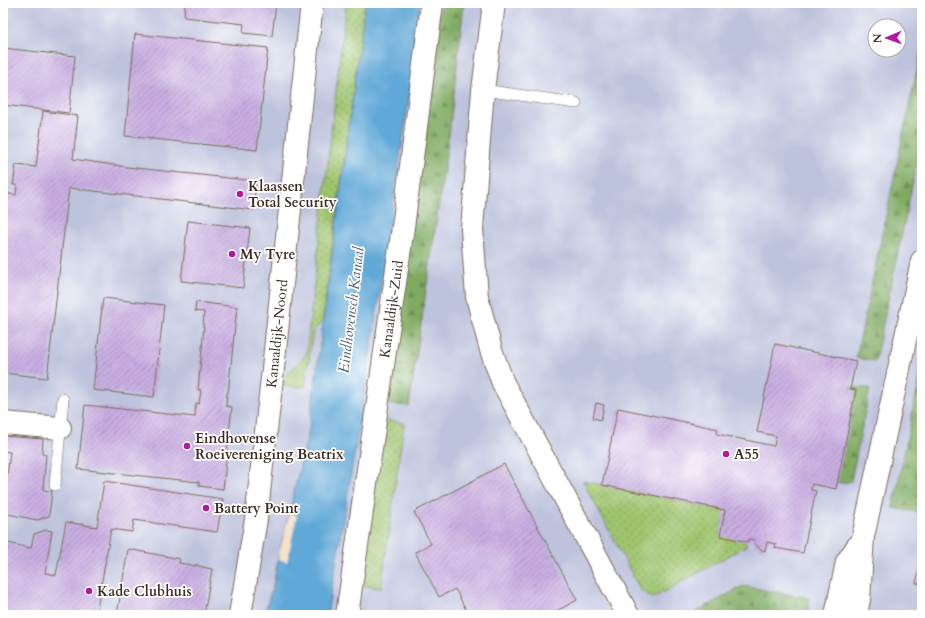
<svg xmlns="http://www.w3.org/2000/svg" width="925" height="618" viewBox="0 0 925 618" font-family="Cardo,serif">
<style>
.industrial{fill:#bec3dd;fill-rule:evenodd}
.grass{fill:url(#grass-dots);stroke:#6d7746}
.forest{fill:url(#forest-firs);stroke:#5d6a40}
.water{fill:#61a8d7;stroke:#4e697a}
.pier{fill:#f6e1c9}
.building{fill:url(#building-hatch)}
.lines{fill:none;stroke-linecap:round;stroke-linejoin:round}
.lane-casing{stroke:#7c6a5a;stroke-width:12}
.street-casing{stroke:#7c6a5a;stroke-width:24}
.lane{stroke:#fff;stroke-width:11}
.street{stroke:#fff;stroke-width:22}
.poi-dot{fill:#b5179e;stroke:#fff;stroke-width:1.5}
.labels{text-anchor:middle;dominant-baseline:central;stroke-width:3.5;stroke-linejoin:round;paint-order:stroke}
.poi-label{font-size:14px;font-weight:bold;fill:#3b2a1e;stroke:#fff;text-anchor:start}
.street-label{font-size:14px;fill:#3b2a1e;stroke:#fff}
.water-label{font-size:15px;font-style:italic;fill:#4a5c68;stroke:#fff}
</style>
<defs>
<pattern id="grass-dots" width="8" height="8" patternUnits="userSpaceOnUse"><rect width="8" height="8" fill="#9fc46e"/><path d="M2 2h.1M6 6h.1" fill="none" stroke="#839f5a" stroke-width="1.8" stroke-linecap="round"/></pattern>
<pattern id="forest-firs" width="22" height="20" patternUnits="userSpaceOnUse"><rect width="22" height="20" fill="#7faa61"/><path d="M5 1l3.5 6h-7zM16 11l3.5 6h-7z" fill="#698b4f"/></pattern>
<pattern id="building-hatch" width="6" height="6" patternUnits="userSpaceOnUse"><rect width="6" height="6" fill="#c9aee2"/><path d="M-1 1l2-2M0 6l6-6M5 7l2-2" fill="none" stroke="#a48eb7"/></pattern>
</defs>
<rect width="100%" height="100%" fill="#fff"/>
<filter id="ink" filterUnits="userSpaceOnUse"><feTurbulence type="fractalNoise" baseFrequency=".025" numOctaves="2"/><feDisplacementMap in="SourceGraphic" scale="8" xChannelSelector="R" yChannelSelector="G"/><feConvolveMatrix kernelMatrix="1 2 1 2 8 2 1 2 1" color-interpolation-filters="sRGB"/></filter>
<filter id="wash" filterUnits="userSpaceOnUse"><feTurbulence type="fractalNoise" baseFrequency=".012" numOctaves="4" result="noise"/><feDisplacementMap in="SourceGraphic" scale="16" xChannelSelector="R" yChannelSelector="G"/><feGaussianBlur stdDeviation="0.9" result="paint"/><feColorMatrix in="noise" values="0 0 0 0 0 0 0 0 0 0 0 0 0 0 0 0 0 1.4 0 .05"/><feComposite in="paint" operator="in"/></filter>
<g filter="url(#wash)">
<rect width="100%" height="100%" fill="#f6e1c9"/>
<!-- industrial -->
<path class="industrial" d="M3,3H922V615H3ZM875,26H899V50H875Z"/>
<!-- grass -->
<g class="grass">
<path d="M346,3H365L322,323L313,330L305,387L281,386L282,380L306,355Z"/>
<path d="M382,420L404,423L381,588L358,585Z"/>
<path d="M583,481L726,511L745,539L746,546L653,598L641,591Z"/>
</g>
<!-- forest -->
<g class="forest">
<path d="M441,3H464L450,128L409,406L384,404Z"/>
<path d="M922,45V139L875,361L856,358Z"/>
<path d="M922,366V513L893,508Z"/>
<path d="M854,387L870,388L851,481L844,483L832,482L846,388Z"/>
<path d="M743,586L809,598L810,600L807,615H690Z"/>
</g>
<!-- water -->
<path class="water" d="M365,3H420L417,44L362,409L327,615H264L274,582L278,559L309,429Z"/>
<!-- pier -->
<path class="pier" d="M289,514L297,515L287,562L278,559Z"/>
<g id="blocks">
<!-- building -->
<g class="building">
<path d="M185,3H276L272,36L243,33L244,24L184,17Z"/>
<path d="M135,34L268,48L257,150L125,136Z"/>
<path d="M3,48L75,56L69,113L3,105Z"/>
<path d="M43,111L78,116L73,159L127,167L256,181L253,210L69,188L47,378L3,373V193L16,195L17,185H13L16,165L36,167Z"/>
<path d="M188,221L250,228L243,288L181,281Z"/>
<path d="M103,298L164,305L154,397L93,390Z"/>
<path d="M196,302L237,307L228,393H227L226,406L232,407L223,489L199,486V482L78,469L85,405L195,417L196,403L199,404L201,390H198L204,327H203L204,312L195,311Z"/>
<path d="M775,344L856,361L850,389L856,390L836,489L812,484L811,490L816,491L803,553L775,548L776,544L767,542L765,551L762,550L754,544L755,540L749,539L748,542L720,536L725,510L602,485L618,408L718,429L717,434L774,446L776,436L757,432Z"/>
<path d="M596,403L604,405L601,420L593,418Z"/>
<path d="M3,436L43,439L42,454L46,455L43,490L52,491L49,516L37,520L3,513V485H6L10,452L3,451Z"/>
<path d="M504,464L577,600L549,615H521L520,613L516,615H469L455,589L439,597L415,552L431,544L414,512Z"/>
<path d="M104,481L223,499L217,532L134,520L132,532L111,529L96,615H3V542L31,548L34,534L46,530L52,531L45,573L56,575L66,522L97,527Z"/>
<path d="M128,549L180,559L179,563L196,566V564L198,565V566L212,569L204,615H117Z"/>
<path d="M921,560H922V584L916,583Z"/>
</g>
</g>
</g>
<g filter="url(#ink)">
<use href="#blocks" fill-opacity="0" stroke="#7c6a5a" stroke-width="1"/>
<g class="lines">
<defs>
<g id="lane">
<path d="M483,90L576,103"/>
<path d="M55,485L63,399"/>
</g>
<g id="street">
<path d="M494,3L483,90L472,229L477,297L491,350L503,383L628,615"/>
<path d="M3,423L60,428"/>
<path id="s1" d="M240,615L256,519L272,378L312,3"/>
<path id="s2" d="M347,615L404,220L432,3"/>
<path d="M836,615L847,562L857,547"/>
<path d="M856,615L859,599L863,537L922,261"/>
</g>
</defs>
<!-- lane casing -->
<use href="#lane" class="lane-casing"/>
<!-- street casing -->
<use href="#street" class="street-casing"/>
<!-- lane -->
<use href="#lane" class="lane"/>
<!-- street -->
<use href="#street" class="street"/>
</g>
</g>
<!-- markers -->
<g class="poi-dot">
<circle cx="240" cy="194" r="4"/>
<circle cx="232" cy="254" r="4"/>
<circle cx="187" cy="446" r="4"/>
<circle cx="726" cy="454" r="4"/>
<circle cx="206" cy="508" r="4"/>
<circle cx="89" cy="591" r="4"/>
</g>
<g class="labels">
<!-- poi labels -->
<g class="poi-label">
<text x="248" y="186">Klaassen<tspan x="248" dy="16">Total Security</tspan></text>
<text x="240" y="254">My Tyre</text>
<text x="195" y="438">Eindhovense<tspan x="195" dy="16">Roeivereniging Beatrix</tspan></text>
<text x="734" y="454">A55</text>
<text x="214" y="508">Battery Point</text>
<text x="97" y="591">Kade Clubhuis</text>
</g>
<!-- street labels -->
<g class="street-label">
<text stroke="none"><textPath href="#s2" startOffset="309">Kanaaldijk-Zuid</textPath></text>
<text stroke="none"><textPath href="#s1" startOffset="284">Kanaaldijk-Noord</textPath></text>
</g>
<!-- water labels -->
<g class="water-label">
<text transform="translate(351 310) rotate(-83)">Eindhovensch Kanaal</text>
</g>
</g>
<!-- margin -->
<rect width="925" height="618" fill="none" stroke="#fff" stroke-width="16"/>
<!-- north arrow -->
<g transform="translate(887 38) rotate(268)"><circle r="19" fill="#ffffff" stroke="#b1aaa5"/>
<path d="M0-3L7 15L0 10L-7 15Z" fill="#b5179e"/>
<text y="-6" font-size="11" font-weight="bold" text-anchor="middle" fill="#3b2a1e">N</text>
</g>
</svg>
